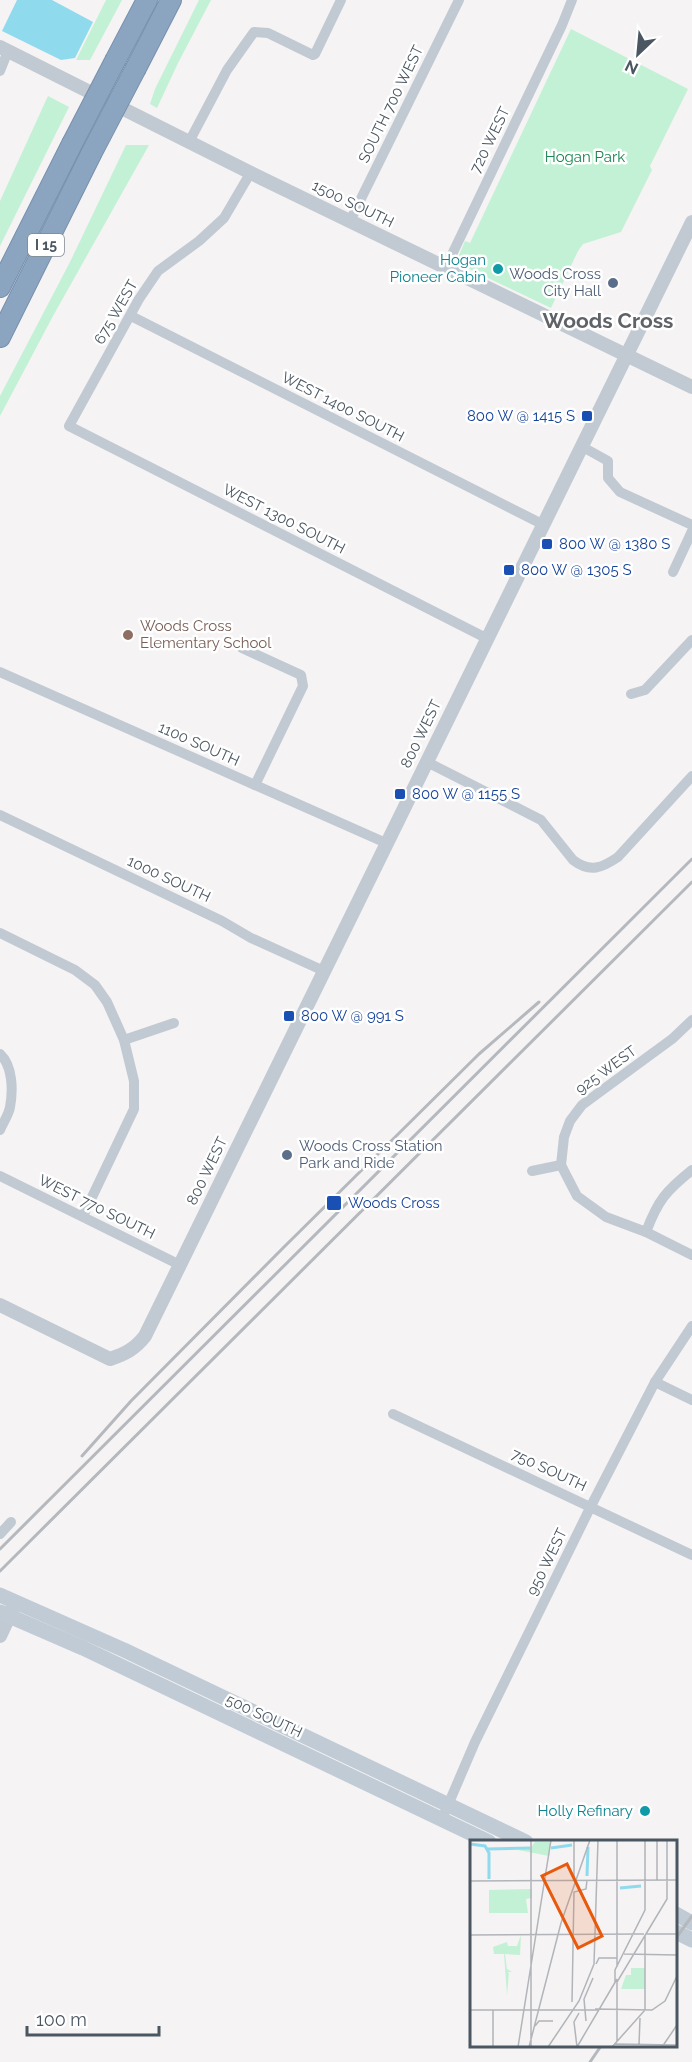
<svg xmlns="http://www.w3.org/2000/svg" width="692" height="2062" viewBox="0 0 692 2062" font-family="Raleway,sans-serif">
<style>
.green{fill:#c3f1d5}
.water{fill:#90daee}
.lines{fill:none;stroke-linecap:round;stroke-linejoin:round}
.motorway-casing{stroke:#7690ad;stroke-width:22}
.minor{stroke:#c1cad2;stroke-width:10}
.tertiary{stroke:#c1cad2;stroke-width:14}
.secondary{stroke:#c1cbd6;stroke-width:15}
.motorway{stroke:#8ba5c1;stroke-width:20}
.rail{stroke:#b5b8bd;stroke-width:3}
.motorway-bridge-casing{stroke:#7690ad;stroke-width:22;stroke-linecap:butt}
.motorway-bridge{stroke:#8ba5c1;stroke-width:20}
.culture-dot{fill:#0f9aa8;stroke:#fff;stroke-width:2}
.service-dot{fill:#5c6f8a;stroke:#fff;stroke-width:2}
.transit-dot{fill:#1a4fb4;stroke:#fff;stroke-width:2}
.education-dot{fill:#8d6e63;stroke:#fff;stroke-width:2}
.labels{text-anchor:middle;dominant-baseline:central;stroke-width:5;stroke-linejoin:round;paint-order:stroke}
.shield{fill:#fff;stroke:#808990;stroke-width:1.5}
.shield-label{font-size:14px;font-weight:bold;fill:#4a5661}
.street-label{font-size:15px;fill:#4a5661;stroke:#fff}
.park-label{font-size:15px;fill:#17864f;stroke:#fff}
.culture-label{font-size:15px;fill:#0d838f;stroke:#fff;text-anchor:end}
.service-label{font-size:15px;fill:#4e5e75;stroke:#fff;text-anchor:end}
.transit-label{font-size:15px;fill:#164399;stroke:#fff;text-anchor:start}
.education-label{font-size:15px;fill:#785e54;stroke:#fff;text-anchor:start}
.district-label{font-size:21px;font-weight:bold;fill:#5f6368;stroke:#fff}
.inset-river{fill:none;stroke:#90daee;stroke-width:3}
.inset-road{fill:none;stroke:#b1b4b9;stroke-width:1.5}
.view{fill:#e8590c;fill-opacity:0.15;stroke:#e8590c;stroke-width:3}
.inset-edge{fill:none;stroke:#4a5661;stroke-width:3}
</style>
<rect width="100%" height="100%" fill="#f5f3f3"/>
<!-- green -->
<g class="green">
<path d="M106,0H122L90,60H76Z"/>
<path d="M199,0H211L178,63L157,108L150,104L155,89Z"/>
<path d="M571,29L688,89L650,166L652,170L621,232L583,244L578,251L551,308L461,265L457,260L465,241L470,243Z"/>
<path d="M48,96L69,107L0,246V201Z"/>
<path d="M126,145H149L53,316L0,416V396L70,262Z"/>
</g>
<!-- water -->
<path class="water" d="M17,0H52L93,22L75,58L61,60L2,31Z"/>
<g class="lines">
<defs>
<g id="motorway">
<path d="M116,59L147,0"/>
<path d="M136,68L171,0"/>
<path d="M0,287L72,144"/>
<path d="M0,337L91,154"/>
</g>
</defs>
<!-- motorway casing -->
<use href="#motorway" class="motorway-casing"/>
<!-- minor -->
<g class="minor">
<path d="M0,71L8,51"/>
<path d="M189,142L227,70L254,32L268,33L313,55L315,54L341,0"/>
<path d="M251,172L224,218L199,241L158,271L139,299L69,426L486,638"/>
<path d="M350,221L459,0"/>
<path d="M446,267L562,25L572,0"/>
<path d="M131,316L542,524"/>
<path d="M581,446L608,461V478L620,492L692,525"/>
<path d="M673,572L692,531"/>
<path d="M242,648L301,675L303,686L255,785"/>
<path d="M0,672L386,843"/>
<path d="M631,694L645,690L692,640"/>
<path d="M427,762L541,820L573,860C590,873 602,868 618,857L692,776"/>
<path d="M0,815L222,921L251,938L324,971"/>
<path d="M0,933L75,970L95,985L107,1002L124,1040L134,1081V1109L83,1216"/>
<path d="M124,1040L174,1023"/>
<path d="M0,1054C13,1066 13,1091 10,1107C9,1114 3,1123 0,1130"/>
<path d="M561,1165L564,1137L570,1121L582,1105L672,1039L692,1020"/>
<path d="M561,1165L577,1196L606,1217L646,1232L692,1255"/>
<path d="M532,1171L561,1165"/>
<path d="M0,1176L180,1265"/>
<path d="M646,1232C658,1200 666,1191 692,1170"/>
<path d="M655,1382L692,1400"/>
<path d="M393,1414L692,1555"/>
<path d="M0,1534L11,1522"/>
<path d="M442,1819L475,1742L591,1506L655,1382L692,1326"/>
</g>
<!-- tertiary -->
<g class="tertiary">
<path d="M0,47L261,178L692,387"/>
<path d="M0,1305L110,1359C125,1354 135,1349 145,1336L692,222"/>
<path d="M0,1636L13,1608"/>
</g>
<!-- secondary -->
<g class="secondary">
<path d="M0,1595L124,1650L526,1842"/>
<path d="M0,1612L83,1648L489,1842"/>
<path d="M676,1914L692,1923"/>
<path d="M676,1932L692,1940"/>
</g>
<!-- motorway -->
<use href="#motorway" class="motorway"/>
<!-- rail -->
<g class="rail">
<path d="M82,1456L131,1401L284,1247L479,1054L539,1002"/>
<path d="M0,1549L692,859"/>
<path d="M0,1571L692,882"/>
<path d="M676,1938L692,1916"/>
<path d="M590,2062L601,2046"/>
</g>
<defs>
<g id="motorway-bridge">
<path d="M72,144L116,59"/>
<path d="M91,154L136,68"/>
</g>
</defs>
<!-- motorway-bridge casing -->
<use href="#motorway-bridge" class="motorway-bridge-casing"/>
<!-- motorway-bridge -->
<use href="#motorway-bridge" class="motorway-bridge"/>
</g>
<!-- markers -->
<g class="culture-dot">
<circle cx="498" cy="269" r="6"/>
<circle cx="645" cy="1811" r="6"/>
</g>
<g class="service-dot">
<circle cx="613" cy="283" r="6"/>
<circle cx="287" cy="1155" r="6"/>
</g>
<g class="transit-dot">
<rect x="581" y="410" width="12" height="12" rx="3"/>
<rect x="541" y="538" width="12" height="12" rx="3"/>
<rect x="503" y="564" width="12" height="12" rx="3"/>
<rect x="394" y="788" width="12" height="12" rx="3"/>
<rect x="283" y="1010" width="12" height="12" rx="3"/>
<rect x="326" y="1195" width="16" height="16" rx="3"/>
</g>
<circle class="education-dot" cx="128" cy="635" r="6"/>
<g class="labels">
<!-- shield labels -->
<rect class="shield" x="28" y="234" width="36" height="22" rx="4.5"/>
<g class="shield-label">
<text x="46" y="245">I 15</text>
</g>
<!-- street labels -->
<g class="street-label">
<text transform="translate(391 104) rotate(-64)">SOUTH 700 WEST</text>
<text transform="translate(490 140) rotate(-64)">720 WEST</text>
<text transform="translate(353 204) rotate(26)">1500 SOUTH</text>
<text transform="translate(116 312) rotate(-60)">675 WEST</text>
<text transform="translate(343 407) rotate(27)">WEST 1400 SOUTH</text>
<text transform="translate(284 519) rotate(27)">WEST 1300 SOUTH</text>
<text transform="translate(421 734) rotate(-64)">800 WEST</text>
<text transform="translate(199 744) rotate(24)">1100 SOUTH</text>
<text transform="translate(169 879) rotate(25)">1000 SOUTH</text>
<text transform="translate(606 1070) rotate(-36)">925 WEST</text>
<text transform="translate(207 1171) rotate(-64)">800 WEST</text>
<text transform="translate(97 1207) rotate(26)">WEST 770 SOUTH</text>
<text transform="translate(549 1470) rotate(25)">750 SOUTH</text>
<text transform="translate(547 1562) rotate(-64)">950 WEST</text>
<text transform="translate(264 1716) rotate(25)">500 SOUTH</text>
</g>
<!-- park labels -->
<g class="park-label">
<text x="585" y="157">Hogan Park</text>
</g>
<!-- culture labels -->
<g class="culture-label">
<text x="486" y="260">Hogan<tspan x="486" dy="17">Pioneer Cabin</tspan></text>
<text x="633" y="1811">Holly Refinary</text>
</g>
<!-- service labels -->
<g class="service-label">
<text x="601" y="274">Woods Cross<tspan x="601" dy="17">City Hall</tspan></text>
<text x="299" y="1146" text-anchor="start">Woods Cross Station<tspan x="299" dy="17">Park and Ride</tspan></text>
</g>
<!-- transit labels -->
<g class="transit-label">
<text x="575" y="416" text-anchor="end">800 W @ 1415 S</text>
<text x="559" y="544">800 W @ 1380 S</text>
<text x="521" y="570">800 W @ 1305 S</text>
<text x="412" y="794">800 W @ 1155 S</text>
<text x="301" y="1016">800 W @ 991 S</text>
<text x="348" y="1203">Woods Cross</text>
</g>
<!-- education labels -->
<g class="education-label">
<text x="140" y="626">Woods Cross<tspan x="140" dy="17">Elementary School</tspan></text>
</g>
<!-- district labels -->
<g class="district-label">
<text x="608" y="320">Woods Cross</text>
</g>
</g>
<!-- overview -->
<g transform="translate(470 1840)">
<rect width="207" height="207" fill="#f5f3f3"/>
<path d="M65,2H81L79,16L48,10L61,7ZM62,49V58L56,59L58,73H19V50ZM51,95L50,115L35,114L37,129L42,132H37L39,133L37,155L34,114H24L23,107L37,102L38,106H47ZM161,128H175V149H151L156,135H161Z" fill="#c3f1d5"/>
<path class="inset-river" d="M0,4L15,6L19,13V39M81,8L102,5M17,9L60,8M117,36L118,7M150,48L171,46"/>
<path class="inset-road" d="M104,0V40M187,40V0M0,41L207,40M176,94H207M0,95L174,94M154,114L207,115M126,124L129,118H147M147,127V0M145,143V130L175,70V0M102,162L104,52L116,49L117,40M125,169L182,170L195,161L207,136M0,170H129M175,170V95M116,181L114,159L123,138M65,186L69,181H83M147,201V142L197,59V0M144,204L207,205M169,205L170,178M23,207V170M48,207L81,0M59,207L91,83L120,0M61,207V0M78,207L109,161L124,124L128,0M107,207L104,182L109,173M107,207L147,139M142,207L175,170M192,207L207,185"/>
<path class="view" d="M97,24L132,96L108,108L72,36Z"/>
<rect width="207" height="207" class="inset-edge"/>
</g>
<!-- north arrow -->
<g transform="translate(638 54) rotate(206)" stroke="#ffffff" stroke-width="4.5" paint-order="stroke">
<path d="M0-4.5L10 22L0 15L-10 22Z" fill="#4a5661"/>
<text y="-9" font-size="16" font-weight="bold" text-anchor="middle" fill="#4a5661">N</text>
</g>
<!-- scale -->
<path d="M27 2026v9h132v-9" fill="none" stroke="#4a5661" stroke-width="3"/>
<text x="36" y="2026" font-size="18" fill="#4a5661" stroke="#ffffff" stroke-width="4.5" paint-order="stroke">100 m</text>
</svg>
